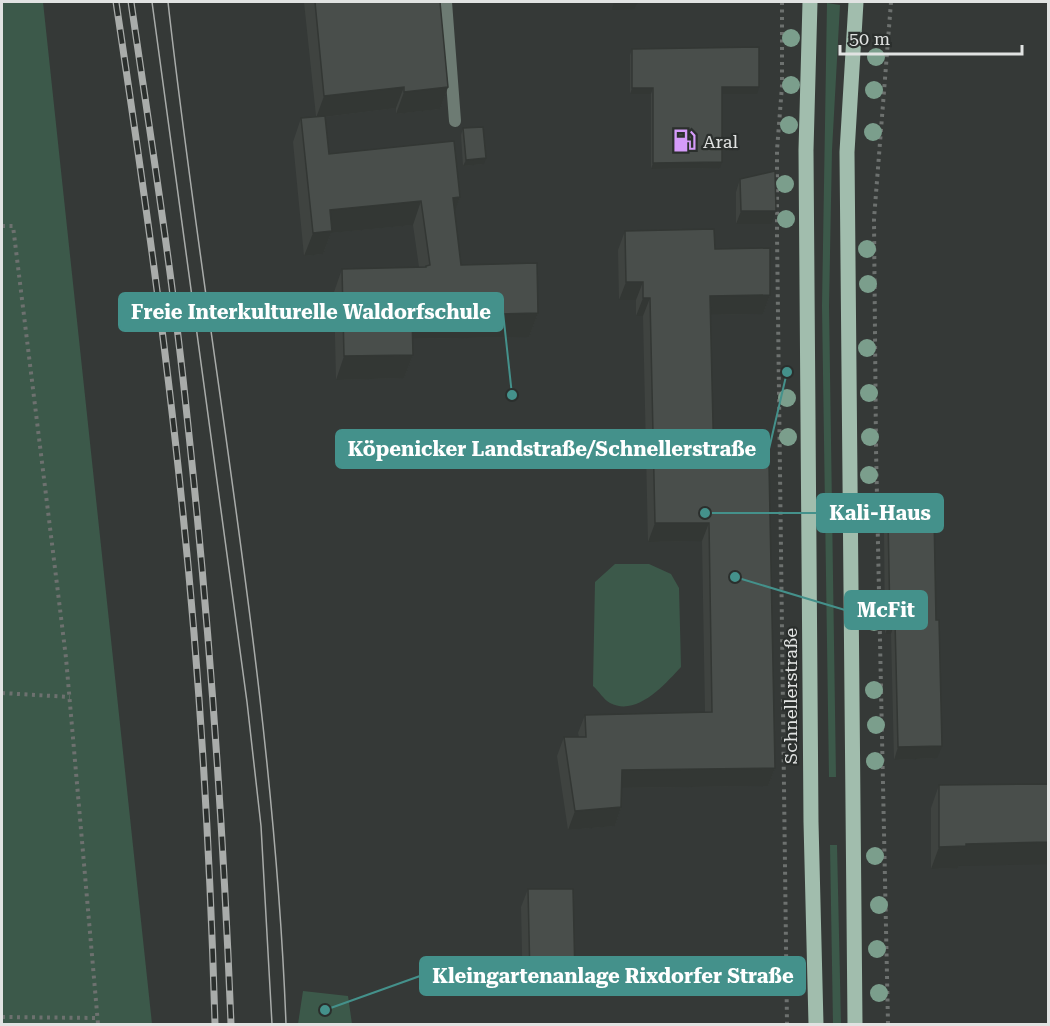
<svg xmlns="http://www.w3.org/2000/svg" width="1050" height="1026" viewBox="0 0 1050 1026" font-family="'Roboto Serif',serif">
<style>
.green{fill:#3c594a}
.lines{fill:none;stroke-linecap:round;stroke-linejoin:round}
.path{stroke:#6d716f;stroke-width:4;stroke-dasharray:3 4.5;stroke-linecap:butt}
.lane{stroke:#6d7b73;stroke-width:12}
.primary{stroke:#a1bdad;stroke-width:15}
.tram{stroke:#a9acaa;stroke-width:1.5}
.rail-casing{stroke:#a9acaa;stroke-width:7}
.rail{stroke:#2b2f2d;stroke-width:4.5;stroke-dasharray:14;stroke-linecap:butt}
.tree{fill:#7b9e8c}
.wall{fill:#3f4340}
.shaded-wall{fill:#333734}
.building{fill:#494e4b;stroke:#333734;stroke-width:1.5}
.labels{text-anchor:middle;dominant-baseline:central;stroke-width:4.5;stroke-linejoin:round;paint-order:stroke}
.poi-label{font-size:18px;fill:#e1e3e2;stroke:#2b2f2d;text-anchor:start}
.street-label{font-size:18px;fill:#e1e3e2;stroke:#2b2f2d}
.leader{fill:none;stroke:#44918b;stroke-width:2}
.callout-dot{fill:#44918b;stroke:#2b2f2d;stroke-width:2}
.callout{fill:#44918b;stroke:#44918b;stroke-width:2}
.callout-label{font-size:20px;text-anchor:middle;font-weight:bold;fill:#fff}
</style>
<rect width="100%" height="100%" fill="#353937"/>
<!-- green -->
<g class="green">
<path d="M2,2H43L152,1024H2Z"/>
<path d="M827,3L840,5L832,150L829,306L836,777H829L822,306Z"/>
<path d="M615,564H649L671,574L679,588L681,667C665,684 637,717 610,703C604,700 598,690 593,686L595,582Z"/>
<path d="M830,845H837L841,1024H833Z"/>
<path d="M303,991L348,996L352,1024H298Z"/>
</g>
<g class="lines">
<!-- path -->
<g class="path">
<path d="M782,2V86L777,150V235L787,1024"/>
<path d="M2,226H13L66,658L98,1024"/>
<path d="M2,693L70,697"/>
<path d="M2,1017L98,1018"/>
<path d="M888,1024L876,449L874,219L891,2"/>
</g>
<!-- lane -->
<path class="lane" d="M446,2L455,121"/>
<!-- primary -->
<g class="primary">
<path d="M810,2L806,150L811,822L816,1024"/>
<path d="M855,1024L847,152L856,2"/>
</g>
<!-- tram -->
<g class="tram">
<path d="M152,2L247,702L261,826L272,1024"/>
<path d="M168,2C206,343 273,681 286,1024"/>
</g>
<defs>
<g id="rail">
<path d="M116,2C141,169 165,336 182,504C200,676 210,851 215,1024"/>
<path d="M131,2C151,140 173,278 187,416C209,619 223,821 231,1024"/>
</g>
</defs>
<!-- rail casing -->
<use href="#rail" class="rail-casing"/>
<!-- rail -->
<use href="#rail" class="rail"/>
</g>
<!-- trees -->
<g class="tree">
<circle cx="791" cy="38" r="9"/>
<circle cx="876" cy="57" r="9"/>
<circle cx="791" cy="85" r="9"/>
<circle cx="874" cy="90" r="9"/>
<circle cx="789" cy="125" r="9"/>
<circle cx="873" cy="132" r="9"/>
<circle cx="785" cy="184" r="9"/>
<circle cx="786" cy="219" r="9"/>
<circle cx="867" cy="249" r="9"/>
<circle cx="868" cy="284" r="9"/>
<circle cx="867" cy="348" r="9"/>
<circle cx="869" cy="393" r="9"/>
<circle cx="787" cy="398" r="9"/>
<circle cx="788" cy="437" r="9"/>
<circle cx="870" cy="437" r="9"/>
<circle cx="869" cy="475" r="9"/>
<circle cx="874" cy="622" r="9"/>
<circle cx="874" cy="690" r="9"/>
<circle cx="876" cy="725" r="9"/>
<circle cx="875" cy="761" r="9"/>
<circle cx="875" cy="856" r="9"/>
<circle cx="879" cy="905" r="9"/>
<circle cx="877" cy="949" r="9"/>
<circle cx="879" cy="993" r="9"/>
</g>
<!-- wall -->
<g class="wall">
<path d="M304,2H440L448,87L440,109L396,114V108L325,117L329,154L460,197L454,212L461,265L538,313L529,337L412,339L413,355L404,378L336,380L334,292L342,269L419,267L413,225L331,233L323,254L304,256L293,142L301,118L316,116Z"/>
<path d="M632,49L757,94H722L720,168L651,169V94H630V55Z"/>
<path d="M463,128L484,164L463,166L461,135Z"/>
<path d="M740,179L771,224H736V192Z"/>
<path d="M625,231L715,249L770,295L763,314L710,315L714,467L775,768L768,786L622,788L621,807L615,826L568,830L557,756L564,737H579L578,733L585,715L705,712L702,541L648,542L643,316H636V300H619L618,250Z"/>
<path d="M888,517L937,758L894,760L891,634H885L884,529Z"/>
<path d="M939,785L959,866L958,868L931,869V808Z"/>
<path d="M528,889L575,977L568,995L523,996L521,907Z"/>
</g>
<!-- shaded-wall -->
<g class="shaded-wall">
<path d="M614,3H637L634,9L612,10Z"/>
<path d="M404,87L396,108L316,118L324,96Z"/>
<path d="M448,87L440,109L396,114L404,92Z"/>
<path d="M722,87H759L757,94H719Z"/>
<path d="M632,88H653L651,94H630Z"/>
<path d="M486,158L484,164L463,166L466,160Z"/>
<path d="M722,162L720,168L651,169L653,163Z"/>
<path d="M460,197L451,221L453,198Z"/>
<path d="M421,201L413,225L331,233L323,254L304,256L313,233L330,210Z"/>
<path d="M741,211H776L771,224H736Z"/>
<path d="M626,282H643L636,300H619Z"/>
<path d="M770,295L763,314L703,315L710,296Z"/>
<path d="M643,298H650L643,316H636Z"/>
<path d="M538,313L529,337L403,339L412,316Z"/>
<path d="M413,355L404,378L336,380L344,356Z"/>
<path d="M655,523H709L702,541L648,542Z"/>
<path d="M895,621L891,634H885L890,622Z"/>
<path d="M942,746L937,758L894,760L898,747Z"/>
<path d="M775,768L768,786L615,788L622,770Z"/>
<path d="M621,807L615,826L568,830L575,811Z"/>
<path d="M1048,842V864L959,866L958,868L931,869L939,847L966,844Z"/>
<path d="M575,977L568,995L523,996L530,978Z"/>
</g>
<!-- building -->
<g class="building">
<path d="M315,2H440L448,87L404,92V87L324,96Z"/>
<rect x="614" y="2" width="23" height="1"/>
<path d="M759,47V87H722V162L653,163V88H632V49Z"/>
<path d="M325,116L329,154L454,141L460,197L453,198L461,265L537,263L538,313L412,316L413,355L344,356L342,269L426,267V266L430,265L421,201L330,210L332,231L313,233L301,118Z"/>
<path d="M483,127L486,158L466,160L463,128Z"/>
<path d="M775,171L776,211H741L740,179Z"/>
<path d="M714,229L715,249L770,248V295L710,296L714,467L769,465L775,768L622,770L621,807L575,811L564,737H586L585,715L712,712L709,523H655L650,298H643V282H626L625,231Z"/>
<path d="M934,515L936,620H939L942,746L898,747L895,621L890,622L888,517Z"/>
<path d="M1048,784V842L966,844V846L939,847V785Z"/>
<path d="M528,889H573L575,977L530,978Z"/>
</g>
<!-- icons -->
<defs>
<symbol id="fuel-bare" viewBox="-9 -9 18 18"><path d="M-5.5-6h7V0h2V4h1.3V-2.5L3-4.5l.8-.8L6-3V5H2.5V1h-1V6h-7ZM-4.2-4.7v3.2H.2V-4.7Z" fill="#d59bfa" stroke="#2b2f2d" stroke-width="2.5" paint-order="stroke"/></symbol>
</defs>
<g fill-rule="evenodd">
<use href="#fuel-bare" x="668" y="124" width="33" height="33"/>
</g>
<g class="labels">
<!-- poi labels -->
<g class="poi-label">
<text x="703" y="141">Aral</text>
</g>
<!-- street labels -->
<g class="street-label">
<text transform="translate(790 696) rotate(-90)">Schnellerstraße</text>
</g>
</g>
<!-- callouts -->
<path class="leader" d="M512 395L503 312M787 372L769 449M705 513L817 513M735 577L845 610M325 1010L420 976"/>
<g class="callout-dot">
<circle cx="512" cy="395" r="6"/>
<circle cx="787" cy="372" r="6"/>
<circle cx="705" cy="513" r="6"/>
<circle cx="735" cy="577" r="6"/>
<circle cx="325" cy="1010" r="6"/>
</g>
<g class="callout">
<rect x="119" y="293" width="384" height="38" rx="6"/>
<rect x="336" y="430" width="433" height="38" rx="6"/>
<rect x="817" y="494" width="126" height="38" rx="6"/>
<rect x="845" y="591" width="82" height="38" rx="6"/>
<rect x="420" y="957" width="385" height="38" rx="6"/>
</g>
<g class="callout-label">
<text x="311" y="319">Freie Interkulturelle Waldorfschule</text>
<text x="552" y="456">Köpenicker Landstraße/Schnellerstraße</text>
<text x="880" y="520">Kali-Haus</text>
<text x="886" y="617">McFit</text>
<text x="613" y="983">Kleingartenanlage Rixdorfer Straße</text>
</g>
<!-- border -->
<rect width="1050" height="1026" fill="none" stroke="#e1e3e2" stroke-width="6"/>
<!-- scale -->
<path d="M840 45v9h182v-9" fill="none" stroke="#e1e3e2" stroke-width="3"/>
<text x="849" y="45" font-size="18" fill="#e1e3e2" stroke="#2b2f2d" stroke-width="4.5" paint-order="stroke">50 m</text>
</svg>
